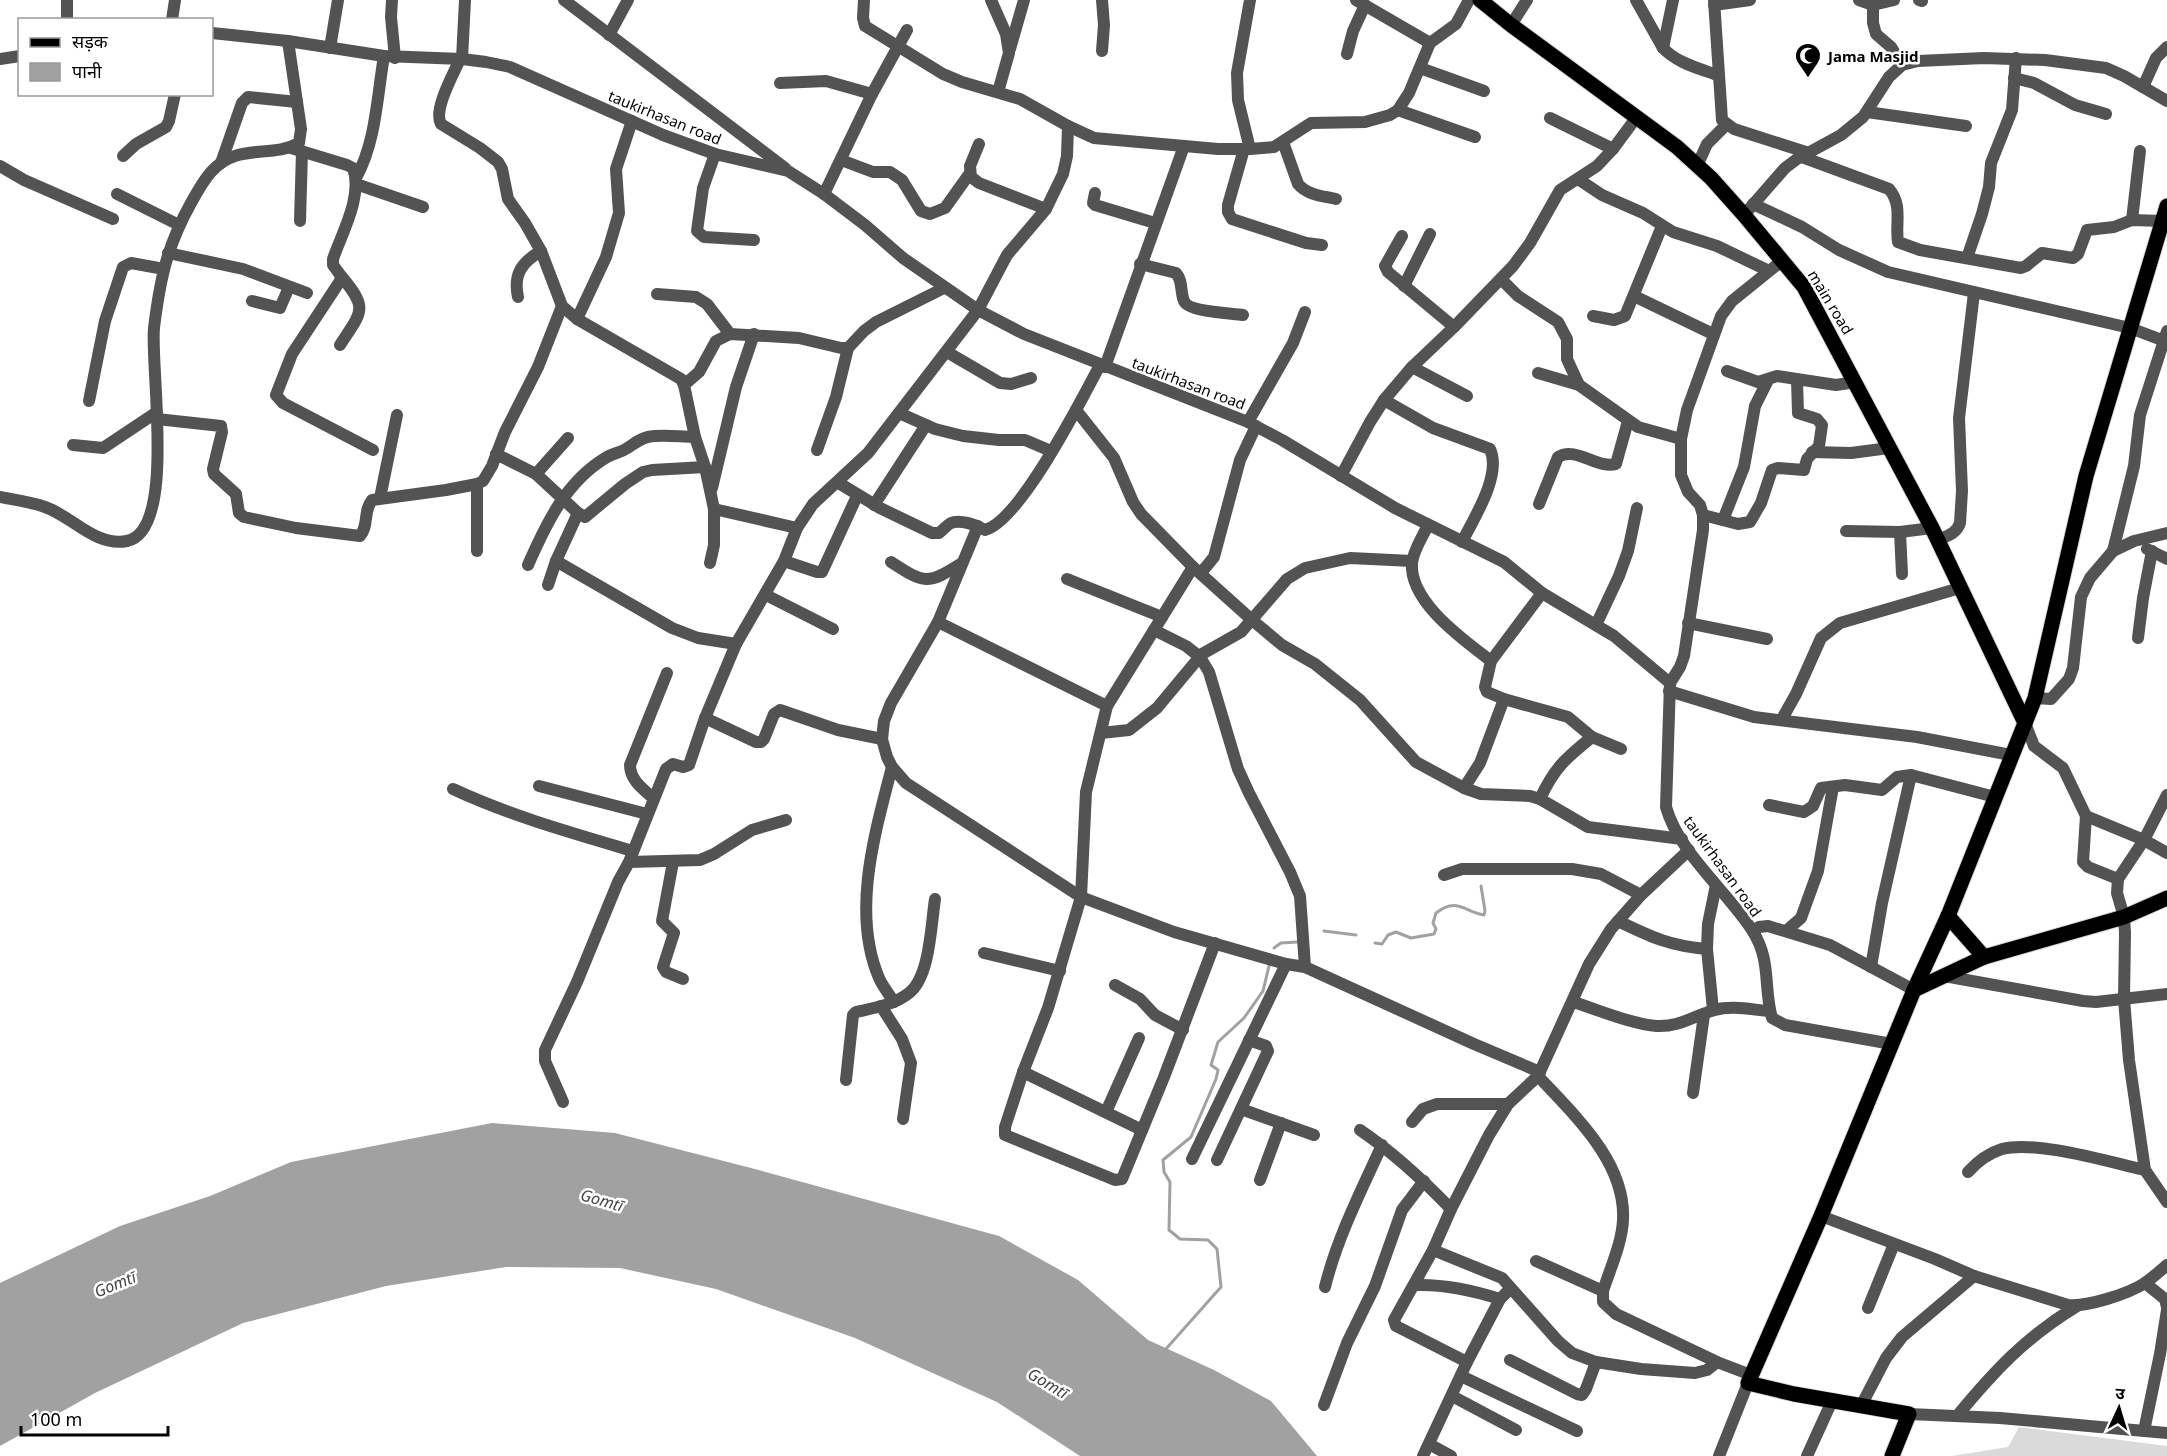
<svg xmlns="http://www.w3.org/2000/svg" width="2167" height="1456" viewBox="0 0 2167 1456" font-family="'Noto Sans','Noto Sans Devanagari',sans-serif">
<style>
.green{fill:#dadada}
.water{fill:#a1a1a1}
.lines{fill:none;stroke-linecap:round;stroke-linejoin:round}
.stream{stroke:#a1a1a1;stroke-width:3}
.major-casing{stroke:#dbdbdb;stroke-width:17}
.minor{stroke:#535353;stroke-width:12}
.major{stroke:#000;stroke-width:15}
.labels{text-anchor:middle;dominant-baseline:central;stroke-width:5;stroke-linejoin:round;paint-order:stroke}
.poi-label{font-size:15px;font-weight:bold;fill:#000;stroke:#fff;text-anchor:start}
.street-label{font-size:15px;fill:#000;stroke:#fff}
.water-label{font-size:16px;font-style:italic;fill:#424242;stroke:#fff}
</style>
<rect width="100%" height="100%" fill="#fff"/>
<!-- green -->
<path class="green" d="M2019,1427L2167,1446V1456H1952L2008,1447Z"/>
<!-- water -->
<path class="water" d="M492,1123L615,1133L751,1168L999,1236L1078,1280L1148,1340L1214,1370L1271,1401L1317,1456H1080L997,1402L855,1338L716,1289L620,1268L506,1267L386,1286L243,1323L95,1393L0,1446V1283L120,1226L210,1196L291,1162Z"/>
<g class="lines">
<!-- stream -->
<g class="stream">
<path d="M1324,931L1356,935"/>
<path d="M1375,943L1382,944L1388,935L1396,932L1411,938L1434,934L1436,929L1433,923L1436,913C1457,897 1463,911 1484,915L1485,911L1481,886"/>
<path d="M1274,948L1281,943L1297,942"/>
<path d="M1165,1350L1221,1287L1217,1249L1208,1240L1180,1239L1169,1230L1170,1182L1164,1172L1163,1160L1191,1137L1216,1079L1218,1070L1211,1065L1218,1042L1244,1018L1263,991L1269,966"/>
</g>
<defs>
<g id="major">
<path d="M1480,0L1511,25L1677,147L1711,178L1744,215L1804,287L1932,528L2025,723"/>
<path d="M1948,916L1984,957"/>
<path d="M1914,990L1984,957L2124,917L2167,898"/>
<path d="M1892,1456L1909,1414L1794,1394L1748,1383L1821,1216L1914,990L1948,916L2035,698L2086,476L2167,206"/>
</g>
</defs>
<!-- major casing -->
<use href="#major" class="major-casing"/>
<!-- minor -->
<g class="minor">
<path d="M67,0V20"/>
<path d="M392,0L391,17L395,58"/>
<path d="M564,0L785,168"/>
<path d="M864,0L863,18L865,26L943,74L962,82L1020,99L1068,126L1094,138L1218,149H1250L1274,147L1311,123L1365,122L1390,115L1398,110L1409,93L1430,43L1456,24L1469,0"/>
<path d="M991,0L1006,34L1009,53L998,92"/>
<path d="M1356,0L1430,43"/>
<path d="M1636,0L1663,48C1677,63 1698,68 1717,75"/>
<path d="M1714,0L1722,120L1734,129L1809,153"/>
<path d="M1859,0L1873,5V23L1876,34L1891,47L1902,65"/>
<path d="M1919,0L1922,1"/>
<path d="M1714,5L1750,0"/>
<path d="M1873,5L1894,0"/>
<path d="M172,20L175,0"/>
<path d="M1511,25L1527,0"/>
<path d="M212,33L288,41L384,56L462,59L486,62L510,67L663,135L715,154L788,171L824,194L865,225L903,258L978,310L1024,334L1248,422L1282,440L1395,508L1504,562L1542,593L1614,636L1670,683L1666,807C1679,853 1726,890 1752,930C1772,961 1763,986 1772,1018L1785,1025L1892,1044"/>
<path d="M609,35L628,0"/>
<path d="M330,48L338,0"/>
<path d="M1663,48L1673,0"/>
<path d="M1010,49L1024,0"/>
<path d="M1102,51L1104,25L1102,0"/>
<path d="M1347,54L1353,31L1365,5"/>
<path d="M0,59L20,56"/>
<path d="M460,59C453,75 433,110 441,124L480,148L498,162L502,169L508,199L525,223L541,251L562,306L577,319L681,379L684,385L695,437L705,467L714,509V545L710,563"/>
<path d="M462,59L465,0"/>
<path d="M1420,68L1484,91"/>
<path d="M2014,78L2034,83L2075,105L2106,114"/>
<path d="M780,83L826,81L872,94"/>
<path d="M2143,87L2156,58L2167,47"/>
<path d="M1398,110L1475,137"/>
<path d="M1867,112L1966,126"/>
<path d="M1550,118L1613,149"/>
<path d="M1283,142L1298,184C1307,195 1323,196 1336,199"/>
<path d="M979,144L970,166L971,177L979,183L1046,209"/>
<path d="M291,148L347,165L353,168C363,196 342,233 333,259V265L341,276L340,281L292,354L276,395L283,403L373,450"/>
<path d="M1244,149L1228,205V212L1232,219L1306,243L1322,245"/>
<path d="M1250,149L1238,100L1237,73L1250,0"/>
<path d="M715,154L703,188L697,231L704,237L754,240"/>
<path d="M123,156L136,144L166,127L169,121L175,94"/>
<path d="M1802,157L1889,189C1903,205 1895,224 1898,242L1920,250L2021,268L2026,266L2042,253L2073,258L2078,254L2087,230L2114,227L2132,220L2163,221"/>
<path d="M841,160L873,172H890L902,180L921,211L930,214L945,208L970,173"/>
<path d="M221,163L242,103L248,97L297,102"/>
<path d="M0,166L24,180L113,219"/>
<path d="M1697,166L1707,144L1726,125"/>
<path d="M356,178C376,142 377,97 384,56"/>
<path d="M1578,179L1602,195L1643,213L1673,232L1717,246L1767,270"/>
<path d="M356,184L423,207"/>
<path d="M1095,193L1093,203L1095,205L1155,223"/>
<path d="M117,194L179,225"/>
<path d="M824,194L872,94L907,30"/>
<path d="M1753,204L1802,227L1839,250L1888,272L2130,328L2167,342"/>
<path d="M1744,215L1785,168L1797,159L1841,135L1863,117L1889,77L1902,65L1918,61L1984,58L2045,60L2106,68L2124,76L2167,101"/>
<path d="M2132,220L2140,151"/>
<path d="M300,221L302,151"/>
<path d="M1402,236L1385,266L1388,272L1454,327"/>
<path d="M168,253L243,269L307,293"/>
<path d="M1967,258L1982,214L1989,187L1991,163L2012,110L2016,58"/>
<path d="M1140,264L1176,273C1183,281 1180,291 1184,301C1188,312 1231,313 1243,315"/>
<path d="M1501,279L1518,296L1558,322L1567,339V359L1579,385"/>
<path d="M1404,286L1430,234"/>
<path d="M657,294L696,297L707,304L730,334"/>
<path d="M1634,296L1713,334"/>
<path d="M518,297C513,274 522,262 541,251"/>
<path d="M252,301L280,308L289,287"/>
<path d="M1593,316L1614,320L1625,316L1662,226"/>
<path d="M577,319L606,257L619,213L616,169L632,121"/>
<path d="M340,345C362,311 369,309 341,276"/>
<path d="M947,352L1000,383L1011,384L1031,378"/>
<path d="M1105,367L1184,146"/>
<path d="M1412,367L1467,396"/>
<path d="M1727,371L1758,382L1777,376L1836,385L1855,382"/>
<path d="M1538,373L1579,385L1638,427L1681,439"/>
<path d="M684,385L699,372L716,341L730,334L799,338L841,348H848L864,331L876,322L944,288"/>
<path d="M1384,400L1433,428L1490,449C1502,475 1474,518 1462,542"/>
<path d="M89,401L105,321L123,267L131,263L164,269"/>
<path d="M1076,410L1114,458L1133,502L1141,514L1193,567L1252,620L1282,645L1315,664L1360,700L1416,762L1464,788L1481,794L1530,796L1540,799L1588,827L1682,839"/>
<path d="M899,413L935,429L963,436L999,440H1025L1051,451"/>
<path d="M157,419L221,426L222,432L213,469L214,474L236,494L239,513L244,517L296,528L360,536C369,526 363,511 372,500L446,490L477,484L483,481L492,466L505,432L538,367L562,306"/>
<path d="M1248,422L1293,343L1305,312"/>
<path d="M73,445L103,448L157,412"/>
<path d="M817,450L836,397L848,348"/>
<path d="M1812,452L1851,453L1889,448"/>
<path d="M496,454L536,474L578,513L585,517L625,484L643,472L652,470L705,467"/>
<path d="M536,474L568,438"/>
<path d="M1341,476L1370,422L1384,400L1412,367L1454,327L1513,266L1530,243L1560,190L1597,166L1613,149L1636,118"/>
<path d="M837,482L880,508L932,533H939C943,530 947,525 951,523C960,519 977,525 985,530C1020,521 1082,399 1100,365"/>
<path d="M477,484V551"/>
<path d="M712,488L736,387L754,334"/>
<path d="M0,497C15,500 31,502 45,507C72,516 95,547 127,541C177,531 150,367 154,328C160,279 167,246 191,203C197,192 203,181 211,172C237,142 271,159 299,143L301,129L288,41"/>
<path d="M380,498L397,415"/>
<path d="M1539,504L1558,457C1576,446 1597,469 1616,464L1628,421"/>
<path d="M874,505L926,425"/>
<path d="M714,509L797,528"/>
<path d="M1703,515L1738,524L1750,522L1761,503L1772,470L1778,468L1804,470L1807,459L1819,446L1822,425L1817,419L1798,413L1797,380"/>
<path d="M1723,520L1744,467L1755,406L1768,380"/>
<path d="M1428,525C1423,536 1413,551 1412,563C1409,602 1464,640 1491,661"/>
<path d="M978,526L938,622L891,703L884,721L882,739L887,757L892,767L906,783L1081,897L1174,932L1286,964L1305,967L1474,1044L1540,1072"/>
<path d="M1846,531L1900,532L1932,528"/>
<path d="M1900,532L1902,574"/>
<path d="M1938,540C1947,536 1957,533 1960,523L1962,491L1959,418L1974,293"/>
<path d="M2147,549L2167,559"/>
<path d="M2113,551L2134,466L2140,415L2167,331"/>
<path d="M556,561L672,628L698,638L736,644"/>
<path d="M784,561L817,572H822L857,496"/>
<path d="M891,562C925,584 927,585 962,563"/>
<path d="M528,565C546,524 566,481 607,457C612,454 618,453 624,450C632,446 638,439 648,437C662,434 680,437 695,437"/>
<path d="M1193,567L1107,706L1086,792L1081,897L1048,1008L1023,1072L1005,1127V1135L1115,1180L1122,1179L1164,1077L1215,943"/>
<path d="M1201,573L1214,557L1240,460L1256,426"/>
<path d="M1067,579L1162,617"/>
<path d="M548,585L556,561L578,513"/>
<path d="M1542,593L1491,661L1485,687L1487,692L1504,699L1568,717L1592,737L1621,749"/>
<path d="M766,595L833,629"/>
<path d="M938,622L1107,706"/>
<path d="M1688,623L1767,639"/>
<path d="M1596,625L1619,576L1628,551L1637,508"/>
<path d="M1154,630L1186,646L1200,657L1209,672L1238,769L1249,793L1290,872L1300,896L1305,967"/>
<path d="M2138,638L2143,598L2152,551"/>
<path d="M1670,683L1680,667L1684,656L1703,530V515L1700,505L1688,492L1681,475V439L1687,410L1721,316L1732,301L1783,260"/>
<path d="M1669,691L1754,717L1917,737L2011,755"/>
<path d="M2035,698L2051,699L2069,679L2073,668L2081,597L2090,578L2113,551L2134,541L2167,533"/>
<path d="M705,718L756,742H761L764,739L774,714L780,710L838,730L882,739"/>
<path d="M1782,719L1796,694L1821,638L1840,623L1960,588"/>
<path d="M2025,723L2034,746L2063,768L2086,816L2144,840L2167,853"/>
<path d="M1101,733L1129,730L1157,708L1202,654L1241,632L1287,579L1305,568L1350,558L1412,561"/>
<path d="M892,767C875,833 851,912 879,978C883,987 889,994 894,1002"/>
<path d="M539,786L647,814"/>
<path d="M1464,788L1480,763L1504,699"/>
<path d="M453,789C511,816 572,833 633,851"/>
<path d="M2167,795L2144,840L2118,879L2117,893L2124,917L2125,933L2124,999L2129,1060L2145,1170L2167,1202"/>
<path d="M653,798C643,789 630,780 630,765L667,673"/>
<path d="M1540,799C1554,768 1566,758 1592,737"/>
<path d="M1769,805L1804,812L1813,806L1821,788L1845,785L1882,790L1897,777L1911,775L1995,797"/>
<path d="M2086,816L2083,862L2088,867L2118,879"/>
<path d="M629,862L700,860L714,854L752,830L786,820"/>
<path d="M673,862L662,921L674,933L663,967L666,972L683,979"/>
<path d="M1444,875L1462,869H1572L1601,874L1641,895"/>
<path d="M1618,921C1651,937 1670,946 1707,949"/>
<path d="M1753,931L1759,927L1768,926L1830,945L1914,990"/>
<path d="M1786,931L1801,918L1818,871L1833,787"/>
<path d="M984,953L1060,971"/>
<path d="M1871,967L1882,903L1911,775"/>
<path d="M1944,976L2083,1001L2096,1002L2167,994"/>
<path d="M1115,985L1140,999L1155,1015L1183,1030"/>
<path d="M1573,1002C1599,1010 1631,1024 1657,1026C1681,1027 1694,1015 1715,1010C1732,1005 1753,1010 1770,1011"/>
<path d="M881,1006L902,1039L911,1063L903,1119"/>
<path d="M1713,1010L1707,949L1708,924L1716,885"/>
<path d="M1023,1072L1142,1130"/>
<path d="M1538,1076C1574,1115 1626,1162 1623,1220C1622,1243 1610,1269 1603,1291V1302L1616,1314L1717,1362L1751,1375"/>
<path d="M846,1080L853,1015L856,1012C874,1008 894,1005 909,993C930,977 931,925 935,899"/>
<path d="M1693,1093L1704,1015"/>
<path d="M563,1102L545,1061V1050L577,982L618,882L629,862L666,769L673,764L683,767L689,765L705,718L736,644L784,561L797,528L813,504L868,453L978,310L1007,255L1046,209L1063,174L1067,156L1068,126"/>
<path d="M1241,1109L1314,1135"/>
<path d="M1106,1112L1139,1038"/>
<path d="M1412,1122L1423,1109L1437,1104H1508"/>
<path d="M1360,1130C1394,1153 1423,1180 1451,1209"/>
<path d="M1192,1159L1286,964"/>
<path d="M1217,1160L1268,1051L1266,1046L1249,1040"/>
<path d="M1968,1172C1977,1162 1989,1153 2002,1149C2036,1140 2109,1162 2145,1170"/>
<path d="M1260,1180L1281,1123"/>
<path d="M1821,1216L1935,1259L1974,1276L2068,1305C2087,1307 2128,1294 2145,1283C2152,1278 2160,1271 2167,1265"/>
<path d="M1433,1250L1502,1278L1558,1341L1572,1353L1596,1362L1641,1369L1695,1373L1707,1370L1717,1362"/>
<path d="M1536,1261L1603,1291"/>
<path d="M2145,1283L2165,1299L2167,1307"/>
<path d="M1415,1285C1444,1284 1472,1290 1500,1299"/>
<path d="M1325,1287C1337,1238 1361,1191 1382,1145"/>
<path d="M1868,1308L1894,1244"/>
<path d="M1510,1360L1577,1394L1582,1395L1586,1389L1596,1362"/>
<path d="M1467,1362L1396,1326L1394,1320L1433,1250L1451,1209L1489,1135L1508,1104L1538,1076L1589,964L1611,929L1641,895L1689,850"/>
<path d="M1461,1376L1577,1431"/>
<path d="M1452,1396L1516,1430"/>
<path d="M1324,1405L1347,1343L1375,1286L1402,1210L1424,1181"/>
<path d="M1861,1406L1886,1358L1902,1337L1974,1276"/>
<path d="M1909,1414L2000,1418L2167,1433"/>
<path d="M1957,1416C1995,1370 2026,1337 2077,1306"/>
<path d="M2144,1431L2160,1354L2167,1310"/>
<path d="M1429,1444L1451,1456"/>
<path d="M1423,1456L1467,1362L1500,1299L1510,1289"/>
<path d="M1719,1456L1748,1383"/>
<path d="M1807,1456L1832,1401"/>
</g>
<!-- major -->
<use href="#major" class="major"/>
</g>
<!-- icons -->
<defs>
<symbol id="mosque-pin" viewBox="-11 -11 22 30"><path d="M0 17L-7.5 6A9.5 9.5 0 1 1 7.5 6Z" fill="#000" stroke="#fff"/><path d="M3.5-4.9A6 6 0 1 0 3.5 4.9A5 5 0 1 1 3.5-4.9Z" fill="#fff"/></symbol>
</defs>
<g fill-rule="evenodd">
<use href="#mosque-pin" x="1793" y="41" width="30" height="40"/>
</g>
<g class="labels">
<!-- poi labels -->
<g class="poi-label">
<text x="1828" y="56">Jama Masjid</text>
</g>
<!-- street labels -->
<g class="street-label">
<text transform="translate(665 117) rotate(22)">taukirhasan road</text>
<text transform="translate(1831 302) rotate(59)">main road</text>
<text transform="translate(1189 383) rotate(21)">taukirhasan road</text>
<text transform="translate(1723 866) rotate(54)">taukirhasan road</text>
</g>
<!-- water labels -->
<g class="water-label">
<text transform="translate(602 1200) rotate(16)">Gomtī</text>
<text transform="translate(115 1284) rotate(-22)">Gomtī</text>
<text transform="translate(1048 1383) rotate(31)">Gomtī</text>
</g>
</g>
<!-- legend -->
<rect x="18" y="18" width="195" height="78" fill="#ffffff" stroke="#999999" stroke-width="1.5"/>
<rect x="30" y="38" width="30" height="9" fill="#000000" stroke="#999999" stroke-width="1.5"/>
<text x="72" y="48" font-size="18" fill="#000000">सड़क</text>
<rect x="30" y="63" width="30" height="18" fill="#a1a1a1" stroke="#999999" stroke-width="1.5"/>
<text x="72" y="78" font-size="18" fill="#000000">पानी</text>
<!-- north arrow -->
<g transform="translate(2119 1408) rotate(4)" stroke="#ffffff" stroke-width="4.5" paint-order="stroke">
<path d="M0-4.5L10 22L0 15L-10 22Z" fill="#000000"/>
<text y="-9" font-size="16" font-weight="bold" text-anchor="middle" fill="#000000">उ</text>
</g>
<!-- scale -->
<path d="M21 1426v9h147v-9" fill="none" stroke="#000000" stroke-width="3"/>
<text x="30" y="1426" font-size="18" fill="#000000" stroke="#ffffff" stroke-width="4.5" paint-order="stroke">100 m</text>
</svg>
